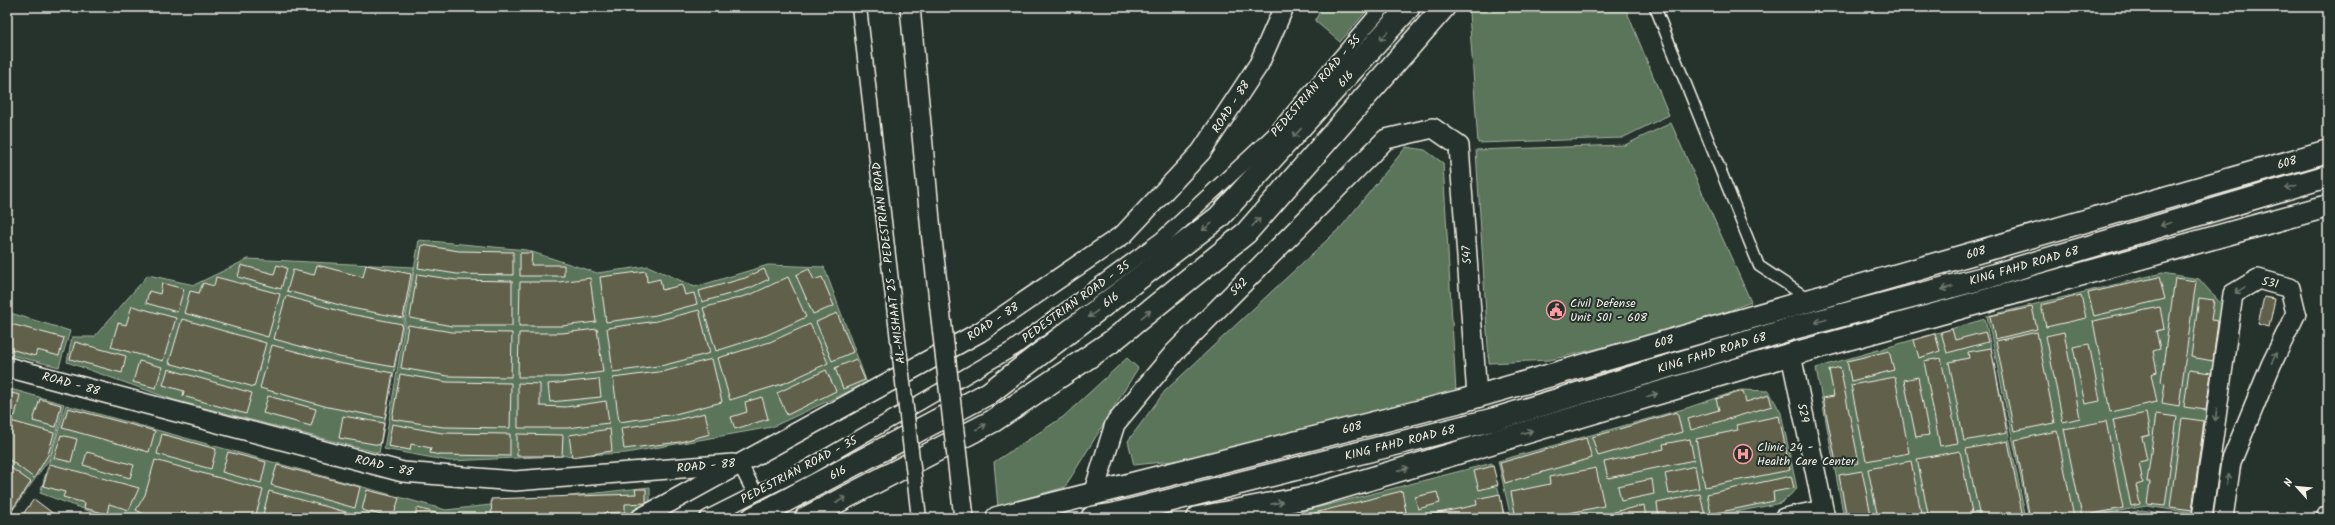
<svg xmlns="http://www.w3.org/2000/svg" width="2335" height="525" viewBox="0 0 2335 525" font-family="Kalam,sans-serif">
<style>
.green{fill:#5a745a;stroke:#a7b2a1}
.building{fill:#61614c;stroke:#f4f1e8}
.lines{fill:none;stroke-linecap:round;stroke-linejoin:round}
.service-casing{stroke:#f4f1e8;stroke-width:13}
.pedestrian-casing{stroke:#f4f1e8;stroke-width:17}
.minor-casing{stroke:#f4f1e8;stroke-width:22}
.secondary-casing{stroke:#f4f1e8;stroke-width:25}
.primary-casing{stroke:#f4f1e8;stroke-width:25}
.service{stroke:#26332d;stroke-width:10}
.pedestrian{stroke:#26332d;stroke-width:14}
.minor{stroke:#26332d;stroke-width:19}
.secondary{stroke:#26332d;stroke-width:22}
.primary{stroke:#26332d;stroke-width:22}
.pedestrian-bridge-casing{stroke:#f4f1e8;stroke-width:17;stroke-linecap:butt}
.minor-bridge-casing{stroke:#f4f1e8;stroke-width:22;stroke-linecap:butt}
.pedestrian-bridge{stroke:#26332d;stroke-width:14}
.minor-bridge{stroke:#26332d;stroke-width:19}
.oneway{stroke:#6e766e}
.labels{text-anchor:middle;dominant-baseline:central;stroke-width:4;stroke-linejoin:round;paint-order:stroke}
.street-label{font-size:12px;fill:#f4f1e8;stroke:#26332d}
.poi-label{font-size:12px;fill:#f4f1e8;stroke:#26332d;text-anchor:start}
</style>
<rect width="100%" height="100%" fill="#26332d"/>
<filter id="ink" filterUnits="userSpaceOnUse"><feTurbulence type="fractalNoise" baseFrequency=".025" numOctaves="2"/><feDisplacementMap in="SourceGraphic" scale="8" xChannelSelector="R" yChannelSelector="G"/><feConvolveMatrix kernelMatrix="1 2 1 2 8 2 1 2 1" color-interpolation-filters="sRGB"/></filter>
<g filter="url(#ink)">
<!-- green -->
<g class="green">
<path d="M1322,7H1370L1340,42L1315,21Z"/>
<path d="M1474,7H1625L1669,115L1622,138L1478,143L1469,13Z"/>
<path d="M1671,123L1751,302L1687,327L1550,360L1489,363L1476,150L1625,145Z"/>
<path d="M1406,147L1425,150L1443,163L1456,392L1182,460L1134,465L1128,441L1165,391L1342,226Z"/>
<path d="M419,240L526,250L597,273L648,266L695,287L768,265L824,267L867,383L772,427L626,453L450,461L384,449Z"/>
<path d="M248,259L414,267L379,453L174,400L67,362L72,337H94L148,275L194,285Z"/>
<path d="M2162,273L2199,279L2223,306L2193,513L2146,506L2083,518H2029L1987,316Z"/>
<path d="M7,312L70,331L59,367L7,354Z"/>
<path d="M1985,319L2026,518H1844L1816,368Z"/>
<path d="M1127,358L1138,368L1065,487L998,507L994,462L1063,417Z"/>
<path d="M7,388L64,404L50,458L7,518Z"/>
<path d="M1740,390L1769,391L1781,413L1797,489L1781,503L1706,518H1511L1498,461L1687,408Z"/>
<path d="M66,405L446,510L650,487V504L623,518H108L40,493Z"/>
<path d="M1492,463L1505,518H1277Z"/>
<path d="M2142,510L2190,518H2102Z"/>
</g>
<!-- building -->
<g class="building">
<path d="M422,245L459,251L513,252V275L457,274L418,268Z"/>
<path d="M520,253H532L531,265H564V276H520Z"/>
<path d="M241,265L274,274L277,265L287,268L281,289L238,277Z"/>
<path d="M317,265L363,277L366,265L411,274L403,318L351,308L287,291L293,270L314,275Z"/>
<path d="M764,269L769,279L750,288L702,302L699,291L745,278Z"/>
<path d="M809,269L814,280L822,277L834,306L813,314L796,275Z"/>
<path d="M646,271L647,282L660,279L662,290L682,285L685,295L694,293L697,304L656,315L606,322L600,277Z"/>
<path d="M417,274L456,280L512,281V326H452L410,318Z"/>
<path d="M216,277L280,294L268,337L184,313L190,291L199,293L203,283L214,286Z"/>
<path d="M788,277L806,317L767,335L716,351L703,308L752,294Z"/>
<path d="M2159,277L2165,299L2094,316L2088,293Z"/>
<path d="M590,278L596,322L562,326H519L520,282H559Z"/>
<path d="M2175,278L2196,281L2179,406L2162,403L2165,383L2161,382Z"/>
<path d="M162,283L184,289L177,312L146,303L149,291L160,294Z"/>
<path d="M2081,295L2086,318L2046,327L2041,305Z"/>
<path d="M286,296L350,314L402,324L394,367L339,357L274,339Z"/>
<path d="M2264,297L2275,299L2269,327L2258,324Z"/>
<path d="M2199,298L2214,300L2211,320L2218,321L2213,361L2191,357Z"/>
<path d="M132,306L176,318L163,361L111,347L118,323L126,325Z"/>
<path d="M2032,307L2037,329L1995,339L1990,316Z"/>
<path d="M2160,307L2164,329L2156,331L2160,349L2153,351L2157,372L2151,374L2157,402L2110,412L2093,321Z"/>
<path d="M699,310L710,353L665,365L613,372L607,328L657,321Z"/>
<path d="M837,313L853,352L832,361L816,322Z"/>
<path d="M182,319L266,343L254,387L169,363Z"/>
<path d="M7,323L64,338L59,356L37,350L35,356L7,348Z"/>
<path d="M810,324L828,363L785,383L730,400L718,358L770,342Z"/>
<path d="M408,325L452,332L512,333L511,377L448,376L401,368Z"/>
<path d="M597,329L603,372L564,377H518L519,333H562Z"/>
<path d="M1952,329L1955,340L1985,332L1988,342L1947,353L1941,332Z"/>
<path d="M2037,332L2055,423L2014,431L1996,341Z"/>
<path d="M2064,332L2080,418L2063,422L2046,336Z"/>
<path d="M1935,334L1940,351L1919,358L1914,340Z"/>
<path d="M75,342L126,356L122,373L70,359Z"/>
<path d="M2089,344L2100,401L2085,404L2073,347Z"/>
<path d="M272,345L338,363L393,373L385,418L328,407L260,388Z"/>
<path d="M1991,348L2007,433L1964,441L1949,362L1969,358L1968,352Z"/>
<path d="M1889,351L1894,370L1851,381L1847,361Z"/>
<path d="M1941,358L1958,443L1940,446L1924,361Z"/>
<path d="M712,359L722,402L675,414L619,422L613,378L666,371Z"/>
<path d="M856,359L865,380L843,389L835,368Z"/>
<path d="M139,361L162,367L156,388L133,382Z"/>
<path d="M1840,367L1859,463L1837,467L1823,398L1834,396L1829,370Z"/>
<path d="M168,369L252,393L246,414L183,396L184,391L163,385Z"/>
<path d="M826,370L836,391L787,415L777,393Z"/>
<path d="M2189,370L2211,373L2206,410L2184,407Z"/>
<path d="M400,374L447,382L511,383L510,428L443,427L392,419Z"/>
<path d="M1895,377L1909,453L1866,461L1851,385Z"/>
<path d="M1918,377L1929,435L1916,437L1904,380Z"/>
<path d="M599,379L601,397L550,402L548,384Z"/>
<path d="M518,383L540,384V406L566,407L606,401L609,423L567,428H518Z"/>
<path d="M1743,391L1746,402L1769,395L1772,406L1691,430L1688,419L1719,410L1716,399Z"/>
<path d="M7,392L20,395L15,416L7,414Z"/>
<path d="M268,396L316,409L311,426L263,413Z"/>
<path d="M762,397L768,419L735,429L731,417L747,412L745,402Z"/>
<path d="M40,399L61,405L56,427L33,421Z"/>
<path d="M68,408L155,431L149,452L62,428Z"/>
<path d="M1677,412L1682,432L1598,456L1592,437Z"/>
<path d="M705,413L710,434L680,442L624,449L621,428L676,420Z"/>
<path d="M2146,413L2150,435L2142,437L2147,460L2139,462L2143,483L2136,485L2140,504L2131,506L2113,420Z"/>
<path d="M2156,414L2177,417L2165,506L2147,504L2150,482H2147Z"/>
<path d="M343,416L384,423L380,445L339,438Z"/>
<path d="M1779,416L1790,470L1705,487L1696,439L1738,430L1736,425Z"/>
<path d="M2182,418L2204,421L2192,510L2170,507Z"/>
<path d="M7,420L54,433L48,455L34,478L7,458Z"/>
<path d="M2106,421L2123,508L2082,516L2064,429Z"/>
<path d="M392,424L442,433L510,434V456L440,455L430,453L431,448L411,444L410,450L388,446Z"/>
<path d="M610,429L612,451L572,457L569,435Z"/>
<path d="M2057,431L2074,518H2030L2015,440Z"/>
<path d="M162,434L216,449L211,469L157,454Z"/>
<path d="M517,434L563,435L562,456H517Z"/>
<path d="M61,435L77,439L71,462L54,458Z"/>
<path d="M1586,438L1592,458L1505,483L1500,463Z"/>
<path d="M1690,439L1694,460L1608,478L1604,462L1664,449L1663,444Z"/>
<path d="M2008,441L2023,518H1980L1966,449Z"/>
<path d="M1960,451L1973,518H1929L1917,459Z"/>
<path d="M87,452L134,465L130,478L83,465Z"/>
<path d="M228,452L266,462L261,483L222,472Z"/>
<path d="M155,460L263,490L255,518H152L136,510L145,495Z"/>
<path d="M1911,461L1922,518H1878L1868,469Z"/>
<path d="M50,464L139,488L129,510L109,504L107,514L84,508L85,503L63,497L65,492L43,486Z"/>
<path d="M7,465L31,482L7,517Z"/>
<path d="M277,465L360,487L355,508L271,485Z"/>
<path d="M1493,466L1498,485L1479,490L1474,471Z"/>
<path d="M1695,466L1699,488L1669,494L1665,473Z"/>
<path d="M1596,468L1604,506L1544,518H1516L1511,492L1550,484L1549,477Z"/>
<path d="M1862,471L1871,515L1847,518L1839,475Z"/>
<path d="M1791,476L1794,488L1773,492L1774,501L1711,514L1707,494Z"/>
<path d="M1652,479L1654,494L1621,501L1618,486Z"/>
<path d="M635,489H646V503L625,504V512L604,513V518H492L491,499L636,494Z"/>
<path d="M367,490L399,498L393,518L362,510Z"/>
<path d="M269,491L353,514L352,518H262Z"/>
<path d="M1402,491L1406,512L1381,518H1315L1314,513Z"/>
<path d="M1437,492L1440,503L1418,509L1415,497Z"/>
<path d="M1500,494L1504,518H1414L1477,505L1476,499Z"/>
<path d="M1700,494L1705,516L1693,518H1659L1657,503Z"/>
<path d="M34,499L59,518H20Z"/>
<path d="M1644,505L1646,518H1615L1614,512Z"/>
<path d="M417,508L455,518H414Z"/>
<path d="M1606,513V518H1582Z"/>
<path d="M2140,514L2161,517V518H2140Z"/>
<path d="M2127,516V518H2114Z"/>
</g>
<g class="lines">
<defs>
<path id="service" d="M1655,7L1759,266L1809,299"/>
<g id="pedestrian">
<path d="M859,7L887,247"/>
<path d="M740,464L755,493"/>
<path d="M707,518L807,468L1014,348L1162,239L1275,134L1383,7"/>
</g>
<g id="minor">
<path d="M910,7L931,231"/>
<path d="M1791,355L1825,518"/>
<path d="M7,367L403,472L515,481L733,464"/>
<path d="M1093,494L1115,424L1174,353L1386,139L1433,128L1459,146L1477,396"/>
<path d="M641,518L980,332L1124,234L1201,152L1259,64L1284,7"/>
<path d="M1784,518L1823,510"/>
<path d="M2202,518L2233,294L2258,279L2290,288L2296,313L2271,365L2231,462L2223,518"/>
</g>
<g id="secondary">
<path d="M753,518L989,393L1219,217L1409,7"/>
<path d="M806,518L993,421L1111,342L1246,233L1444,7"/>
<path d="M997,518L1461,401L2328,151"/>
<path d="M2328,518V517"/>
</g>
<g id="primary">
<path d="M1092,518L1112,515L1495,419L1797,327L1991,276L2328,176"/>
<path d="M1198,518L1309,497L1746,367L2328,206"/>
</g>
</defs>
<!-- service casing -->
<use href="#service" class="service-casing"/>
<!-- pedestrian casing -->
<use href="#pedestrian" class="pedestrian-casing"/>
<!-- minor casing -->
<use href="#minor" class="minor-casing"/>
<!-- secondary casing -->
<use href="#secondary" class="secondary-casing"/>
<!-- primary casing -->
<use href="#primary" class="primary-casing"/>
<!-- service -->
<use href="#service" class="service"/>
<!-- pedestrian -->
<use href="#pedestrian" class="pedestrian"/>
<!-- minor -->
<use href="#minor" class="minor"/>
<!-- secondary -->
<use href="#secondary" class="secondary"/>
<!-- primary -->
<use href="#primary" class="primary"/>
<defs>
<path id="pedestrian-bridge" d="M887,247L919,518"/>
<path id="minor-bridge" d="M931,231L964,518"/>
</defs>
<!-- pedestrian-bridge casing -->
<use href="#pedestrian-bridge" class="pedestrian-bridge-casing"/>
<!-- minor-bridge casing -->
<use href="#minor-bridge" class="minor-bridge-casing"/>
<!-- pedestrian-bridge -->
<use href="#pedestrian-bridge" class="pedestrian-bridge"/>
<!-- minor-bridge -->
<use href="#minor-bridge" class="minor-bridge"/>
</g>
<!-- one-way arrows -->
<defs><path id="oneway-shaft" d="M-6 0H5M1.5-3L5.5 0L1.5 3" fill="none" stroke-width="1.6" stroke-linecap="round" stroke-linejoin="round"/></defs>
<g class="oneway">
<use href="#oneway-shaft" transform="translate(1384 36) rotate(132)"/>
<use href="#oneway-shaft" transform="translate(1297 133) rotate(133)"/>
<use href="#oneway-shaft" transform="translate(2291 187) rotate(163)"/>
<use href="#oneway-shaft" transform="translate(1256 222) rotate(-48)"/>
<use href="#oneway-shaft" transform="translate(2166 224) rotate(163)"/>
<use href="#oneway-shaft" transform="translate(1207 227) rotate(143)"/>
<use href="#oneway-shaft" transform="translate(1947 288) rotate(165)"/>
<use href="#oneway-shaft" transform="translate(2240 290) rotate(149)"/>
<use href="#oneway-shaft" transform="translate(1093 314) rotate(143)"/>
<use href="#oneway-shaft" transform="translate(1146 314) rotate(-39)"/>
<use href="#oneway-shaft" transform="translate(1821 321) rotate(165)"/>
<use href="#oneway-shaft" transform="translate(2274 358) rotate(-64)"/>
<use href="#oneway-shaft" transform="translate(1652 395) rotate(-16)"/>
<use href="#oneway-shaft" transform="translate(2216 415) rotate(98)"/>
<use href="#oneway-shaft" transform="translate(981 427) rotate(-27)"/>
<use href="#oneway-shaft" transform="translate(1527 432) rotate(-16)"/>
<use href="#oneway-shaft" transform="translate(1403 469) rotate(-16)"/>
<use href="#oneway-shaft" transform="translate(2228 479) rotate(-82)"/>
<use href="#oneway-shaft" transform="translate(841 500) rotate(-27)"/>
<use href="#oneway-shaft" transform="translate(1277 503) rotate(-11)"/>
</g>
</g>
<!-- icons -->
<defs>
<symbol id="civic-ring" viewBox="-11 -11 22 22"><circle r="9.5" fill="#26332d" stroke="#ff9aa2" stroke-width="1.5"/><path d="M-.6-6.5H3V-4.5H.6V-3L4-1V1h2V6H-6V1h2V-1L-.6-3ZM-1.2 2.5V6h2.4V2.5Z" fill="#ff9aa2"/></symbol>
<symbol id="hospital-ring" viewBox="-11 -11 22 22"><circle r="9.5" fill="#26332d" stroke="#ff9aa2" stroke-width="1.5"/><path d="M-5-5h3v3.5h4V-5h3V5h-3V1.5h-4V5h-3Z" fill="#ff9aa2"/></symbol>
</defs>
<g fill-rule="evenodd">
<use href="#civic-ring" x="1545" y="299" width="22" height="22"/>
<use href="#hospital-ring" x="1732" y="443" width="22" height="22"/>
</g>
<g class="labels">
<!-- street labels -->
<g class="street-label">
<text transform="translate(1346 79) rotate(-48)">616</text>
<text transform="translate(1316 86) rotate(-49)">PEDESTRIAN ROAD - 35</text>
<text transform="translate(1231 107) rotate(-57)">ROAD - 88</text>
<text transform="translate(2287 163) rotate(-16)">608</text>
<text transform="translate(1976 253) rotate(-16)">608</text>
<text transform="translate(1467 255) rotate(-94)">547</text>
<text transform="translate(889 263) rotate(-97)">AL-MISHAAT 25 - PEDESTRIAN ROAD</text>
<text transform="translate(2024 266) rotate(-16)">KING FAHD ROAD 68</text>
<text transform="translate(2270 283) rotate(11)">531</text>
<text transform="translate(1239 287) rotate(-45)">542</text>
<text transform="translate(1111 300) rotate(-37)">616</text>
<text transform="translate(1076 302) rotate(-36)">PEDESTRIAN ROAD - 35</text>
<text transform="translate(993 322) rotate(-33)">ROAD - 88</text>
<text transform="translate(1664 342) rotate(-16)">608</text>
<text transform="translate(1712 353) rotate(-17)">KING FAHD ROAD 68</text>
<text transform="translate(71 384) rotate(15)">ROAD - 88</text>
<text transform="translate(1803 413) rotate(78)">529</text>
<text transform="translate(1352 428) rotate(-14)">608</text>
<text transform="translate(1400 443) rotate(-14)">KING FAHD ROAD 68</text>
<text transform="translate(384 466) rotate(13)">ROAD - 88</text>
<text transform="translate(706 466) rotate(-5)">ROAD - 88</text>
<text transform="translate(799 470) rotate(-28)">PEDESTRIAN ROAD - 35</text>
<text transform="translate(838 473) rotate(-28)">616</text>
</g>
<!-- poi labels -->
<g class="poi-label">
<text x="1570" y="303">Civil Defense<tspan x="1570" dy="14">Unit 501 - 608</tspan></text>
<text x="1757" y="447">Clinic 24 -<tspan x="1757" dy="14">Health Care Center</tspan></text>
</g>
</g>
<!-- margin -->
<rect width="2335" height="525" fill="none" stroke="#26332d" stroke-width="24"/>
<rect x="12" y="12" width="2311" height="501" fill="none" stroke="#f4f1e8" stroke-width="1.5" filter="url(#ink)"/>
<!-- north arrow -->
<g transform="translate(2297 487) rotate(297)" stroke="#26332d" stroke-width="3" paint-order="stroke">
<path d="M0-3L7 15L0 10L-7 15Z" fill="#f4f1e8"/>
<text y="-6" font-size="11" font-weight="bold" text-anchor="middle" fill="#f4f1e8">N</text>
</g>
</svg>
